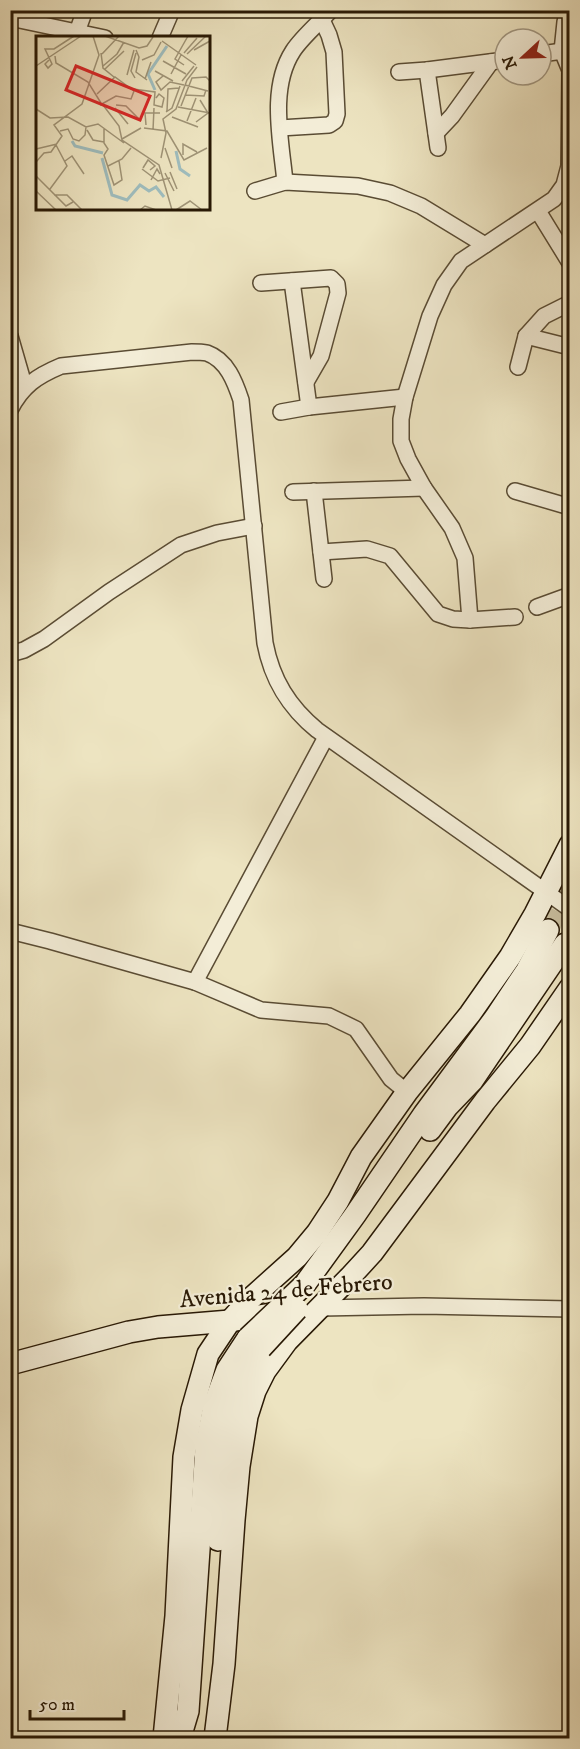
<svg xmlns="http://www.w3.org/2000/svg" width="580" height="1749" viewBox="0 0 580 1749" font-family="'IM FELL DW Pica',serif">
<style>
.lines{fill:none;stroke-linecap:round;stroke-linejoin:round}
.secondary-tunnel{stroke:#c6bb9b;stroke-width:21;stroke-dasharray:21 10;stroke-linecap:butt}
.street-casing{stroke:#5a4c34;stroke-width:18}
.secondary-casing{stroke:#291905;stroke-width:24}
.street{stroke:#f3edd7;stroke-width:15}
.secondary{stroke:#f3edd7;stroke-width:21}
.secondary-bridge-casing{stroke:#291905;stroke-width:24;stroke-linecap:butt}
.secondary-bridge{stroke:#f3edd7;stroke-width:21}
.labels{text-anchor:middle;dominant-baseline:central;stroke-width:4.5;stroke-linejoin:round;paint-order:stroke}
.street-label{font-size:24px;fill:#291905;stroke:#f3edd7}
.inset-river{fill:none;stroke:#9ebcbd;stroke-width:3}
.inset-road{fill:none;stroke:#9f9376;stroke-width:1.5}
.view{fill:#d62828;fill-opacity:0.15;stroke:#d62828;stroke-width:3}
.inset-edge{fill:none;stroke:#291905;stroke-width:3}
</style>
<rect width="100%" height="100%" fill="#ede4c1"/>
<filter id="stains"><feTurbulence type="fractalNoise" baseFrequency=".00333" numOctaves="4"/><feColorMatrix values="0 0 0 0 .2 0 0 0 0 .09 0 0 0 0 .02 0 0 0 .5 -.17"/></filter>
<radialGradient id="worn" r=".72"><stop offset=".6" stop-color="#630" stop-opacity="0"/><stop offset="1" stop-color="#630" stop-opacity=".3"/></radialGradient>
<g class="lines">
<!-- secondary-tunnel -->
<path class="secondary-tunnel" d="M548,930L570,886"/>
<defs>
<g id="street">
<path d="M568,10L565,22L562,51L569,68"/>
<path d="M10,18L105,38"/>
<path d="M77,32L85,10"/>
<path d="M160,38L172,10"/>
<path d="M541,54L570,50"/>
<path d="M427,70L438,148"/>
<path d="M399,72L427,70L505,60"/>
<path d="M280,128L329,125L335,121L337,114L334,52L329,35L322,20"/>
<path d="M436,133L452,116L491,62"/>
<path d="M285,182C281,140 269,88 293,51C302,37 320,22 331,10"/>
<path d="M255,191L285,182L358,186L390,193L421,206L485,245"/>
<path d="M538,211L570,263"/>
<path d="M292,281L309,407"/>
<path d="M261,283L331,278L337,284L338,293L321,356L306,382"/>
<path d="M10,336L25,388"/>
<path d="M526,336L570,347"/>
<path d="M518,367L526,336L544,316L570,303"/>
<path d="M10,410C22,386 37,376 61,366L192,352C196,352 202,352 207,353C227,360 235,382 241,400L265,643C272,680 289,707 317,730L570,909"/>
<path d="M281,412L309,407L405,397"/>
<path d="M314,491L324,579"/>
<path d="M515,491L570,507"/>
<path d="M293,492L424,488"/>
<path d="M321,552L367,549L390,556L438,614L453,619L470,620L515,617"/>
<path d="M537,607L570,595"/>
<path d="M470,620L465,558L452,528L424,488L408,459L401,441V419L405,397L430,316L444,285L461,261L554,199L564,185L569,166L570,66"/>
<path d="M10,654L24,650L44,639L109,592L181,545L217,533L254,526"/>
<path d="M10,931L50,941L195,982L261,1010L329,1016L356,1029L391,1079L407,1092"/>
<path d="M195,982L326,737"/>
<path d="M321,1308L424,1306L570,1309"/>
</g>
<g id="secondary">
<path d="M430,1130L447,1107L472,1081L565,944"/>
<path d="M305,1284L355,1215L424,1114L495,1018L527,970L548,930"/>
<path d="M10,1364L129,1332L158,1327L230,1321L283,1312"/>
<path d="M218,1540L222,1467L238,1384L249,1364L261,1348"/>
<path d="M164,1738L176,1616L184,1457L192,1410L208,1354L230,1321L248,1301L297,1257L317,1233L338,1201L361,1157L407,1092L470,1014L510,957L535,914L570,845"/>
<path d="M180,1738L188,1711L206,1447L214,1405L227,1370L248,1338"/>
<path d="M215,1738L224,1664L234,1520L239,1466L247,1416L255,1391L265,1371L287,1341L350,1277L372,1253L485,1101L530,1046L570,988"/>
</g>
</defs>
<!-- street casing -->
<use href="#street" class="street-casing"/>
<!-- secondary casing -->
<use href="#secondary" class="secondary-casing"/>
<!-- street -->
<use href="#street" class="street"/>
<!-- secondary -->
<use href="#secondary" class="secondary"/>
<defs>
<g id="secondary-bridge">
<path d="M248,1338L305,1284"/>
<path d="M261,1348L297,1309"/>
</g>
</defs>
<!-- secondary-bridge casing -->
<use href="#secondary-bridge" class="secondary-bridge-casing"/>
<!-- secondary-bridge -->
<use href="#secondary-bridge" class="secondary-bridge"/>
</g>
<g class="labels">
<!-- street labels -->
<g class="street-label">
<text transform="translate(286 1291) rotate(-5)">Avenida 24 de Febrero</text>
</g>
</g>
<!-- overview -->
<g transform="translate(36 36)">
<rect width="174" height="174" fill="#ede4c1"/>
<path class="inset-river" d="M119,54L112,38L131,10M36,105L39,110L67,117M140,115L144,133L154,140M66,122L76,159L91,164L104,149L113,155L120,151L128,161"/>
<path class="inset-road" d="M69,0L103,12L111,10L117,1M126,5L160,29M100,14L103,21L100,36L111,44M158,14L174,5M65,17L67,32L78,41M148,17L161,2M66,18L83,0M151,18L170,0M19,20L20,27L52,46L65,67M13,24L9,28L12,32L16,28L9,13H18L38,0M106,24L118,19L125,6M127,25L150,38M148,29L139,23L152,0M0,30L45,0M67,30L81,18L88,6M69,33L88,15M119,35L137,45M135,38L145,19M91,39L98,14M127,40L120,46L125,54L134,46L148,49M99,42L95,35L100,17M109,43L115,26M146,45L158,30M149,49L172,55M97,53L119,56L118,69L126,71L128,62L123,58L120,62M61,58L79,41L98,55L95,63L80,60L64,69M149,59L168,60L170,54M67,69L83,90L86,104L123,129L136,174M80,69L90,70L105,85M145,70L156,42L170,41L174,45M142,71L174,77M79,72L92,88M0,73L14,82L32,81L50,91L62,88L88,107M131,75L132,53L143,52M130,76L136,72L144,50M136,81L162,91M151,85L160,62M160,86L172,77L164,64M110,89L109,77H124M108,92L131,95L148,124L171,112M68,93V107L72,113L68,119L78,149L86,144L83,125M51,94L57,104L68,106M117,94L118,72M24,95L32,93L37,103L43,105L49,99L50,91M86,103L105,92M129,112L136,132M0,113L21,108M147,119V108L161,116M125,122L130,97L127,83L140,73L151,44L161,31M29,125L36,120L48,138M0,126L8,117L15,116L26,100L18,89L46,68L63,19L57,0M72,130L86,123L95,112M107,132L112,124L119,130L114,134M106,133L122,145L134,142M134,136L141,153M129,137L138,155M0,140L30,170L37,166M115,144L121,133L124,138M14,153L31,130L20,109M0,155L20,174M18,159H31L46,174M104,174L109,170L120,174M140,174L154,165L166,174"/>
<path class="view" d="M40,30L114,60L104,84L30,54Z"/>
<rect width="174" height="174" class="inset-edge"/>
</g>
<!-- margin -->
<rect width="580" height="1749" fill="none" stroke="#ede4c1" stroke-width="36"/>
<rect x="12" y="12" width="556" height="1725" fill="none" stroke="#291905" stroke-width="3"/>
<rect x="18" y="18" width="544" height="1713" fill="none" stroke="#291905" stroke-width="1.5"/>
<!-- north arrow -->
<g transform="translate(523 57) rotate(248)"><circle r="28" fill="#f3edd7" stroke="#a29883" stroke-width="1.5"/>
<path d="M0-4.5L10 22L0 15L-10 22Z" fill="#8f2418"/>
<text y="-9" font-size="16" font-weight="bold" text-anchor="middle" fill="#291905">N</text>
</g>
<!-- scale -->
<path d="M30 1710v9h94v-9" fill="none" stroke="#291905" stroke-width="3"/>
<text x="39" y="1710" font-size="18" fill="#291905" stroke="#f3edd7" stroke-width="4.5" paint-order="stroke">50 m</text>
<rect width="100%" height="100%" filter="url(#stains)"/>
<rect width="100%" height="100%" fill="url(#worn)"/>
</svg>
